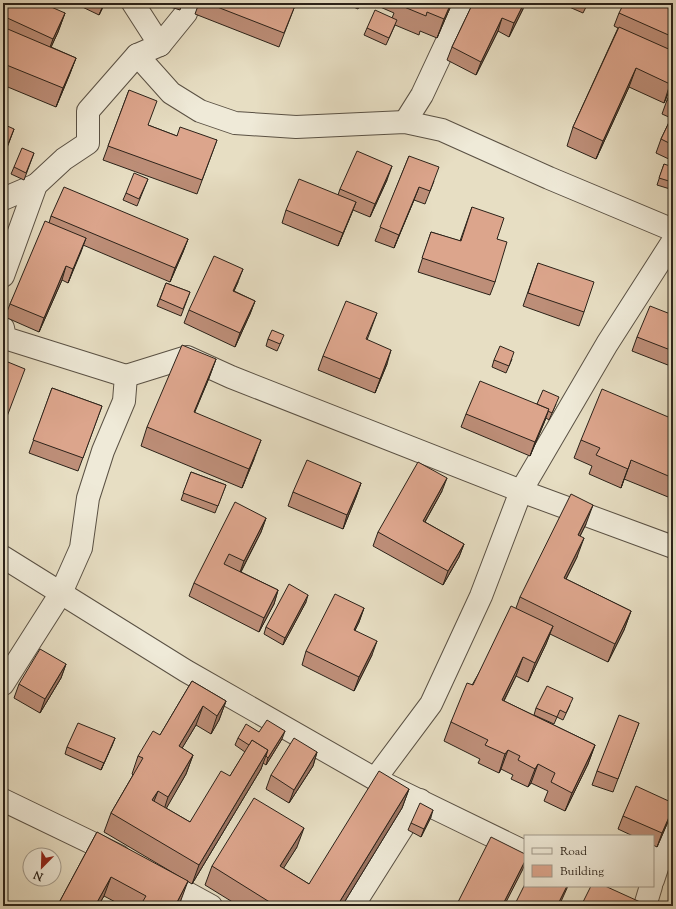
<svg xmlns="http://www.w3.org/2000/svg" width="676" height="909" viewBox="0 0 676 909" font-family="'Sorts Mill Goudy',serif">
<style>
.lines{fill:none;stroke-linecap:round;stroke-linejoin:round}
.minor-casing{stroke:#5a5144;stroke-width:24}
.minor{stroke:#efead8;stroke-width:22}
.wall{fill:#bd8e78;stroke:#2b2219}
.shaded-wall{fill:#9a7462;stroke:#2b2219}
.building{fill:#dca58c;stroke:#2b2219}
</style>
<rect width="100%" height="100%" fill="#e7dec3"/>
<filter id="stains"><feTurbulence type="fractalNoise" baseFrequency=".005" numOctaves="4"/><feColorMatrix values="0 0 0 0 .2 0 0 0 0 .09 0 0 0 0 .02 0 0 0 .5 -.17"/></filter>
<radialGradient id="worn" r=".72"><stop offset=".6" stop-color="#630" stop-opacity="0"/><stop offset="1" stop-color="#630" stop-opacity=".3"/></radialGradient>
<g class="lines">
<defs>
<g id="minor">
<path d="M133,3L160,45L137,55L171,93L200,111L235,123L296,127L405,122L442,130L549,178L673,230"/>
<path d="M160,45L186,13L189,3"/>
<path d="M405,122L422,95L465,3"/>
<path d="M3,199L36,185"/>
<path d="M3,276L36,185L64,159L88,143V111L137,55"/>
<path d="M3,328L5,338L126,376L124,401L103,451L88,498L81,548L61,593L3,684"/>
<path d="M126,376L187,357L231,377L521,491L673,547"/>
<path d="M3,557L186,671L375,779L525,852"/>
<path d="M375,779L431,704L481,596L521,491L607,344L673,241"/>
<path d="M3,800L119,856"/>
<path d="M158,877L211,906"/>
<path d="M653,880L673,820"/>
<path d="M353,906L420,800"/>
<path d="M645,906L651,886"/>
</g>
</defs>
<!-- minor casing -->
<use href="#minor" class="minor-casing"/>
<!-- minor -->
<use href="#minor" class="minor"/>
</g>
<!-- wall -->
<g class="wall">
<path d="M3,3L65,13L58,32L51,47L76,58L69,76L56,107L3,85Z"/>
<path d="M74,3H105L99,15Z"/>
<path d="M158,3H182L180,10Z"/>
<path d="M199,3H296L279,47L195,14Z"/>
<path d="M345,3H361L358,9Z"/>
<path d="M371,3H452L437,38L420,31L419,35L395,25L386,45L364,35L367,28L392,18L394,13Z"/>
<path d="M473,3L523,9L509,37L498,31L476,75L447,60L452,47Z"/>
<path d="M560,3H588L583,13Z"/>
<path d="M673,3V82L664,103L629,87L596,159L567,146L573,127L618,28L614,26L619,13Z"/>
<path d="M673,88V161L656,153L661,139L671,118L662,114L667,100Z"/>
<path d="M129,90L148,125L177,136L217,140L197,194L103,160Z"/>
<path d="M34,153L24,180L11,174L14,167Z"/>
<path d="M409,156L434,181L425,204L414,200L394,248L375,241Z"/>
<path d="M664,164L673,180L670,189L657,185Z"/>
<path d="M148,179L137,206L123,200L126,193Z"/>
<path d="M387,180L370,217L353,210L338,246L282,223L286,210L338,195L340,189Z"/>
<path d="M472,207L497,239L495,282L490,295L418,272L431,232L460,241Z"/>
<path d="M51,216L188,239L183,252L170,282L83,245L68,283L62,280L39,332L5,317L10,304L49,223Z"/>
<path d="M538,263L584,312L579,326L523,306Z"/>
<path d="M238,282L234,291L255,301L250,314L235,347L184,323L189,310Z"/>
<path d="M166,283L190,292L181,316L157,306Z"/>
<path d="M377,313L367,340L387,364L375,393L318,370L323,356Z"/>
<path d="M673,315V367L632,351L637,337Z"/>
<path d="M268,339L281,342L277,351L266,346Z"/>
<path d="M216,359L209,378L194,413L254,459L242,488L141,446L147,427Z"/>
<path d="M512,359L506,373L492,367L494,360Z"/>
<path d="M52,388L102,406L78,471L29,453Z"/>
<path d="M537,404H556L549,420L546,418L530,456L461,427L466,414Z"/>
<path d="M673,419V499L624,479L621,488L589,474L592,466L574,458L581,440Z"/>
<path d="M191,472L226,485L215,513L181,500Z"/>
<path d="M361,483L356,497L343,529L288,506L293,492Z"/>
<path d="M442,491L425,522L464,544L459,557L443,585L373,546L378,532Z"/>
<path d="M266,518L261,532L241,572L278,590L274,604L259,632L189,596L194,583Z"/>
<path d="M586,524L580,536L577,557L566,579L631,611L624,630L608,662L550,634L546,644L528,682L516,676L504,701L595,745L588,764L565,811L544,801L548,791L531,783L528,787L511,779L513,775L501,769L499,773L478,763L480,759L444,741L451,722L516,608L520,597Z"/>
<path d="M306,602L283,645L264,634L266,627Z"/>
<path d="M364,608L359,622L355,630L372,655L354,691L302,665L306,651Z"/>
<path d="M66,664L61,678L40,713L14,698L19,684Z"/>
<path d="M192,681L226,701L219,720L211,734L196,725L182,748L193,755L186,774L166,808L190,822L230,776L245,752L235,745L238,738L259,732L282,739L266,765L263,763L261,769L192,884L104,832L111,813L133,775L132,774L138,756L160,735Z"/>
<path d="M570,705L563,720L557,717L554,724L534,715L536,708Z"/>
<path d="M639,723L613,792L592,785L597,771Z"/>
<path d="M115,738L101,770L65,754L67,747Z"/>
<path d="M317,752L313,766L289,803L266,789L271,775Z"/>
<path d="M409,789L402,808L342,906H239L205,885L212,866L297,847L283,868L309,884Z"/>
<path d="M623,816L670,817L657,847L653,845V836H633L618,829Z"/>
<path d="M431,817L421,837L408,830L411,823Z"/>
<path d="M97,832L181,900L178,906H123L104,896L98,906H55L58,905L60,901Z"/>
</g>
<!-- shaded-wall -->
<g class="shaded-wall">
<path d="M104,3H105L99,15Z"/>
<path d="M451,3H452L437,38L444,19Z"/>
<path d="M524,3H525L523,9L509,37L514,23Z"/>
<path d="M65,13L58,32L46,58L53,39Z"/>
<path d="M502,18L498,31L476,75L481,62Z"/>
<path d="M76,58L69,76L56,107L63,88Z"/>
<path d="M636,68L629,87L596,159L603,141Z"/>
<path d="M673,78V82L664,103L670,84Z"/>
<path d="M14,129L7,148L3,158L4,154Z"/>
<path d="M392,166L387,180L370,217L375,204Z"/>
<path d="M419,187L414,200L394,248L399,235Z"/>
<path d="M356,202L351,215L338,246L343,233Z"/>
<path d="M86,238L81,252L68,283L73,269Z"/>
<path d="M188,239L183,252L170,282L175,268Z"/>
<path d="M66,266L62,280L39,332L44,318Z"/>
<path d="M243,269L238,282L228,304L233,291Z"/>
<path d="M255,301L250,314L235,347L240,333Z"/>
<path d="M391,350L387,364L375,393L380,379Z"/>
<path d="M216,359L209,378L187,431L194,412Z"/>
<path d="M549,409L544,423L530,456L535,442Z"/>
<path d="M261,440L254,459L242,488L249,469Z"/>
<path d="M631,460L624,479L621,488L628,469Z"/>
<path d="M447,478L442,491L418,534L423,521Z"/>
<path d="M361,483L356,497L343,529L347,515Z"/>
<path d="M593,505L586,524L571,554L578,535Z"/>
<path d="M266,518L261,532L239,575L244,561Z"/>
<path d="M584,538L577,557L557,597L564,578Z"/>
<path d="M464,544L459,557L443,585L448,571Z"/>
<path d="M278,590L274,604L259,632L264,618Z"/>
<path d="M308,595L306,602L283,645L285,638Z"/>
<path d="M364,608L359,622L349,643L354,630Z"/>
<path d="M631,611L624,630L608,662L615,644Z"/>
<path d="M553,626L546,644L528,682L535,663Z"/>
<path d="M377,641L372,655L354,691L359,677Z"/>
<path d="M523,657L516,676L495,718L502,700Z"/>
<path d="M66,664L61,678L40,713L45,699Z"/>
<path d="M226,701L219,720L211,734L217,716Z"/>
<path d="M203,706L196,725L172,765L179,746Z"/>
<path d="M285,731L282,739L266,765L268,758Z"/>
<path d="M115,738L112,746L101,770L104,763Z"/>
<path d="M595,745L588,764L565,811L572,793Z"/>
<path d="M268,750L261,769L192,884L199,865Z"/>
<path d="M508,750L501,769L499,773L505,754Z"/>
<path d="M317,752L313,766L289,803L294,790Z"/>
<path d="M193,755L186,774L162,816L168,797Z"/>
<path d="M538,764L531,783L528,787L535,769Z"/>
<path d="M409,789L402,808L342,906H337Z"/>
<path d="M158,791L151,809L152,800Z"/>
<path d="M673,808L670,817L657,847L662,833Z"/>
<path d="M433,810L431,817L421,837L424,829Z"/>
<path d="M304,828L297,847L273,885L280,866Z"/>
<path d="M525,861V863L523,869L504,906H502Z"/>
<path d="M111,877L104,896L98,906H95Z"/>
<path d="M188,881L181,900L178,906H175Z"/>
<path d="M567,886H568L559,906H557Z"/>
</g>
<!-- building -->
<g class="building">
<path d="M3,3H42L65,13L53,39L3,16Z"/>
<path d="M207,3H296L284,33Z"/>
<path d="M398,3H451L444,19L427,12L426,16L397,4Z"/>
<path d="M473,3H524L514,23L502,18L481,62L452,47Z"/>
<path d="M624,3H673V37L619,13Z"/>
<path d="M375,10L397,20L389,38L367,28Z"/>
<path d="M3,27L76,58L63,88L4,64L3,67Z"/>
<path d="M619,27L673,51V78L670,84L636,68L603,141L573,127Z"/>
<path d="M673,88V103L667,100Z"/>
<path d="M129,90L157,101L148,125L177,136L180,127L217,140L202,180L108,146Z"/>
<path d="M673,114V145L661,139Z"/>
<path d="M3,124L14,129L4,154H3Z"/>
<path d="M22,148L34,153L26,173L14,167Z"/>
<path d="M357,151L392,166L375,204L340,189Z"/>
<path d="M409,156L439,167L430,191L419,187L399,235L380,227Z"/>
<path d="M664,164L673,167V180L672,182L659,178Z"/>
<path d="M134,173L148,179L139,199L126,193Z"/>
<path d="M299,179L356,202L343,233L286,210Z"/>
<path d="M64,187L188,239L175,268L51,216Z"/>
<path d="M472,207L504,218L497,239L507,242L495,282L422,258L431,232L461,241Z"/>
<path d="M45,221L86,238L73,269L66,266L44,318L10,304Z"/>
<path d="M214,256L243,269L233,291L255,301L240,333L189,310Z"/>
<path d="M538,263L594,282L584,312L528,293Z"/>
<path d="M166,283L190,292L183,309L160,299Z"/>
<path d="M346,301L377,313L366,339L391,350L380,379L323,356Z"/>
<path d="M650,306L673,315V351L637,337Z"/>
<path d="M272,330L284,335L280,344L268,339Z"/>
<path d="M182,345L216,359L194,412L261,440L249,469L147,427Z"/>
<path d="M500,346L514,352L509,366L494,360Z"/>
<path d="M3,360L25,369L3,427Z"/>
<path d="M480,381L549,409L535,442L466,414Z"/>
<path d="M52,388L102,406L83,458L33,440Z"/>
<path d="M602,389L673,419V478L631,460L628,469L596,455L600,448L581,440Z"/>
<path d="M543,390L559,397L552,413L548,411L549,409L537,404Z"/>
<path d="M307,460L361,483L347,515L293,492Z"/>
<path d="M418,462L447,478L423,521L464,544L448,571L378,532Z"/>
<path d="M191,472L226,485L218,506L183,493Z"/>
<path d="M571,494L593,505L578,535L584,538L564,578L631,611L615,644L520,597Z"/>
<path d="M235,502L266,518L244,561L229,554L224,564L278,590L264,618L194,583Z"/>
<path d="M289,584L308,595L285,638L266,627Z"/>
<path d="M335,594L364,608L354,630L377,641L359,677L306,651Z"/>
<path d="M511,606L553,626L535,663L523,657L502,700L595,745L572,793L551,782L555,773L538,764L535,769L518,760L520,756L508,750L505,754L485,745L488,740L451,722L467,683L473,685Z"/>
<path d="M40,649L66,664L45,699L19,684Z"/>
<path d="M192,681L226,701L217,716L203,706L179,746L193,755L168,797L158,791L152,800L190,822L221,771L230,776L252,740L268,750L199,865L111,813L143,758L138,756L153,731L160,735Z"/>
<path d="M547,686L573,698L566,713L560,710L557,717L536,708Z"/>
<path d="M619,715L639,723L618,779L597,771Z"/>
<path d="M267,720L285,731L268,758L266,756L268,750L252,740L249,745L238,738L246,724L259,732Z"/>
<path d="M78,723L115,738L104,763L67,747Z"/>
<path d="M294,738L317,752L294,790L271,775Z"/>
<path d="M379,771L409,789L337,906H276L212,866L254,798L304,828L280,866L309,884Z"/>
<path d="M636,786L673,803V808L662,833L623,816Z"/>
<path d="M420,803L433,810L424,829L411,823Z"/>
<path d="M97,832L188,881L175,906H140L146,896L111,877L95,906H69L60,901Z"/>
<path d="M491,837L525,854V861L502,906H456Z"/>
<path d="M525,884V886H567L557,906H514Z"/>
<path d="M591,886H605L649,906H581Z"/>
<path d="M193,902L200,906H191Z"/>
</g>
<!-- margin -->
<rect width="676" height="909" fill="none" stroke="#e7dec3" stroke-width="16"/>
<rect x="4" y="4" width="668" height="901" fill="none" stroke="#2b2219" stroke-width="2"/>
<rect x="8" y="8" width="660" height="893" fill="none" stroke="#2b2219"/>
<!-- legend -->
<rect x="524" y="835" width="130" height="52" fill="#efead8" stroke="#a19a8c"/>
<rect x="532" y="848" width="20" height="6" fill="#efead8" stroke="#a19a8c"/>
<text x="560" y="855" font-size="12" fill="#2b2219">Road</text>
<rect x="532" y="865" width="20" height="12" fill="#dca58c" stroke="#a19a8c"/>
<text x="560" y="875" font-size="12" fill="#2b2219">Building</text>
<!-- north arrow -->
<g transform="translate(42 867) rotate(203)"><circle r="19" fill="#efead8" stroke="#a19a8c"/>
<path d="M0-3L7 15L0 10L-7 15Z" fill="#8f2418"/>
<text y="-6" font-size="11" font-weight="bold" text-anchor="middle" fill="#2b2219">N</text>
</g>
<rect width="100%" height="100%" filter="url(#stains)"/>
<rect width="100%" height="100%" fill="url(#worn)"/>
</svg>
